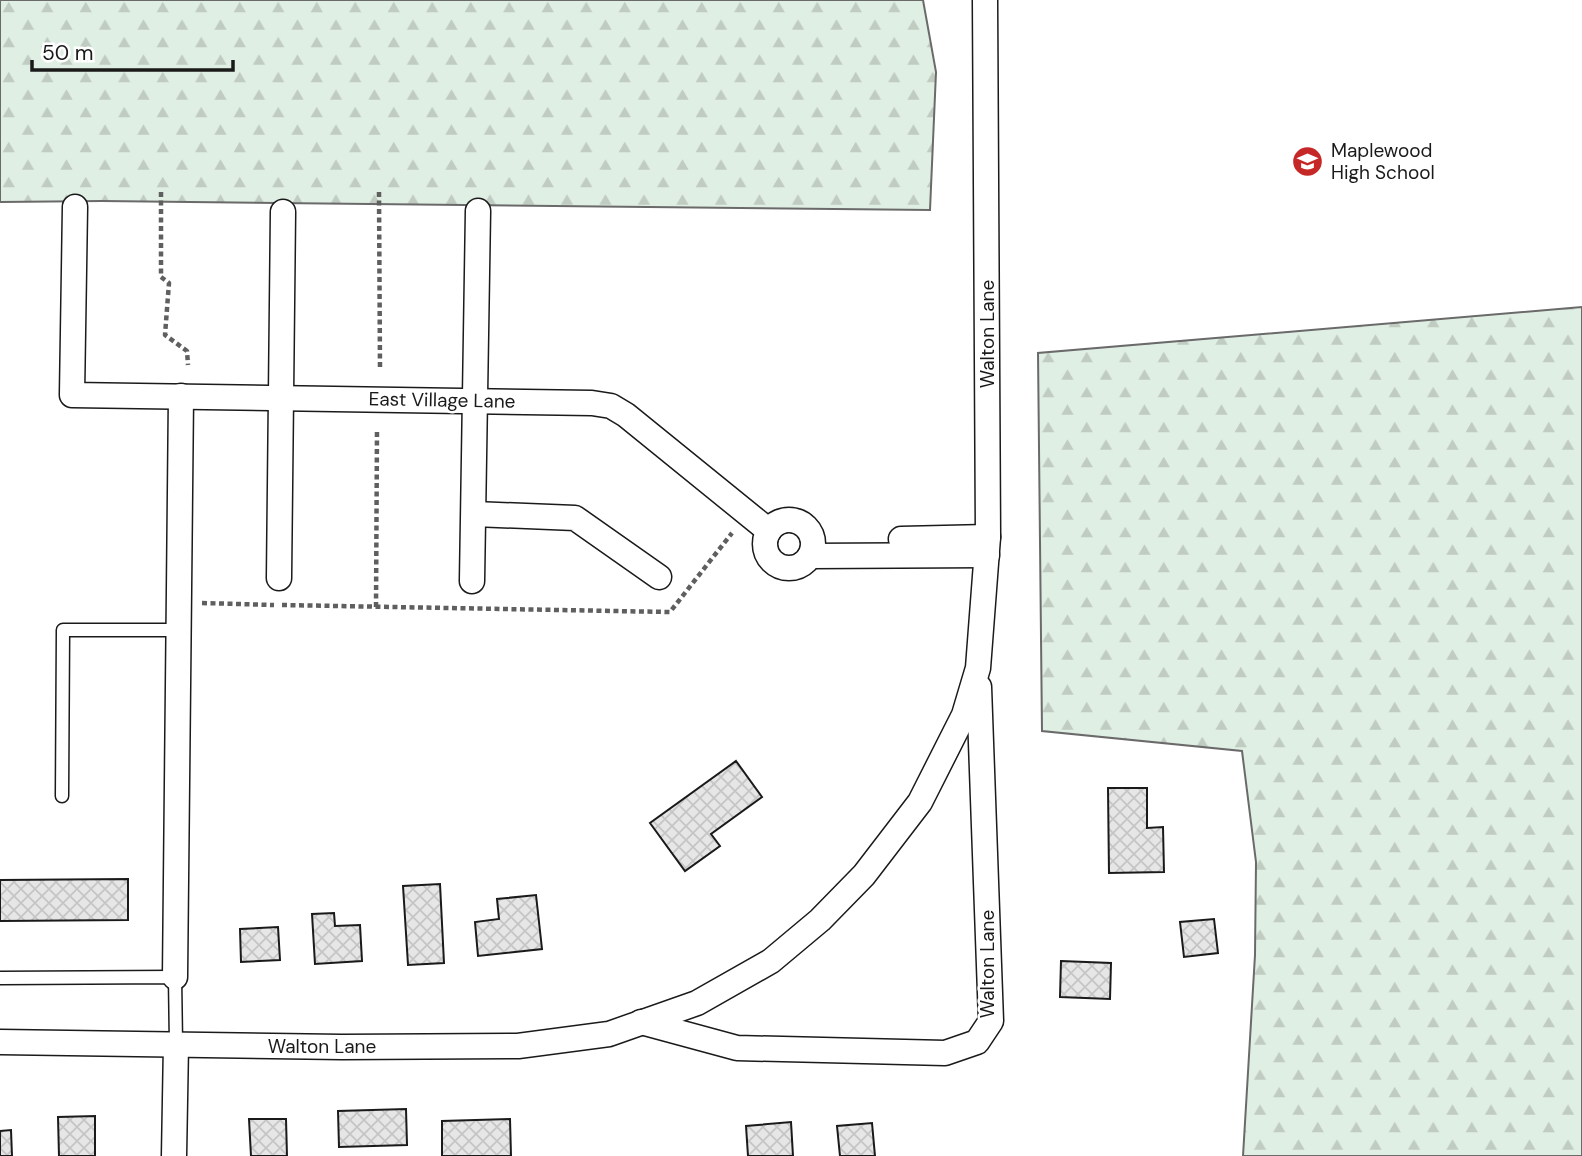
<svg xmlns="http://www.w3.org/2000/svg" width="1582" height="1156" viewBox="0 0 1582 1156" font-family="'DM Sans',sans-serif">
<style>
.forest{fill:url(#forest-firs);stroke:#6a6a6a;stroke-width:2}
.building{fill:url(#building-cross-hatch);stroke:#1a1a1a;stroke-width:2}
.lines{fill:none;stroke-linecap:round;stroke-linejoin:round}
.lane-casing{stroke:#1a1a1a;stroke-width:15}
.street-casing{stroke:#1a1a1a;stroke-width:27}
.path{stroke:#5f5f5f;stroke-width:4.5;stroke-dasharray:5 3.5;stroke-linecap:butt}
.lane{stroke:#fff;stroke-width:12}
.street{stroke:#fff;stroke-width:24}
.labels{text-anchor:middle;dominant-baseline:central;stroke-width:5;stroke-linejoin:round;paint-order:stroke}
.poi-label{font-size:19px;fill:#1a1a1a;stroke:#fff;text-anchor:start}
.street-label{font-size:19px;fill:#1a1a1a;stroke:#fff}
</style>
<defs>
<pattern id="forest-firs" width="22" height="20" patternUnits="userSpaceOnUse" patternTransform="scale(1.75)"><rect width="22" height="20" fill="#e0efe3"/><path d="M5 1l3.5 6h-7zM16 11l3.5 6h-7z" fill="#c0ccc2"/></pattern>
<pattern id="building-cross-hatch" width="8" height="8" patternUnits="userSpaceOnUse" patternTransform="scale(1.75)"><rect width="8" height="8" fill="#e6e6e6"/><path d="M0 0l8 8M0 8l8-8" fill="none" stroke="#c5c5c5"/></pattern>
</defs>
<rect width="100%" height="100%" fill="#fff"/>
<!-- forest -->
<g class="forest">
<path d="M0,0H923L936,72L930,210L102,201L0,202Z"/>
<path d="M1582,307V1156H1243L1255,955L1256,862L1242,751L1042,731L1038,353Z"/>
</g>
<!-- building -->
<g class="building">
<path d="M736,761L762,797L711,834L720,846L685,871L650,823Z"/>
<path d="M1108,788H1147V828L1163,827L1164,872L1109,873Z"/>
<path d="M128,879V920L0,921V880Z"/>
<path d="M440,884L444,963L408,965L403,886Z"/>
<path d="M536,895L542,949L478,956L475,922L499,919L497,899Z"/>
<path d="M334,913L335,926L360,925L362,961L315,964L312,914Z"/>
<path d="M1214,919L1218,953L1184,957L1180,922Z"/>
<path d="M278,927L280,960L241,962L240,929Z"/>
<path d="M1061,961L1111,963L1110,999L1060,997Z"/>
<path d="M406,1109L407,1145L339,1147L338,1111Z"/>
<path d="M95,1116V1156H59L58,1117Z"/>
<path d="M249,1119H286L287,1156H251Z"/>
<path d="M510,1119L511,1156H442V1121Z"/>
<path d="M791,1122L793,1156H748L746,1126Z"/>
<path d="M872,1123L875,1156H840L837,1126Z"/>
<path d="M11,1130L12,1156H0V1131Z"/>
</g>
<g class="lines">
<defs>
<g id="lane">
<path d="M62,796L63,630H178"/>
<path d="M0,978L175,977L176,1044"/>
</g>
<g id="street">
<path d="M75,207L72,395L592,403L611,406L626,415L769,531"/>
<path d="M474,514L575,518L659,577"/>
<circle cx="789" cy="544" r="24"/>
<path d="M901,539L988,537"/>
<path d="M810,556L987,555"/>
<path d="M279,578L283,212"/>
<path d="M472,581L478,211"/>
<path d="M175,977L181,396"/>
<path d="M641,1022L737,1048L945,1053L977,1042L991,1021L979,687"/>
<path d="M0,1042L342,1047L518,1046L609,1034L697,1003L771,961L820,920L864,875L920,802L964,715L978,668L988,537L985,0"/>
<path d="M174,1156L176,1044"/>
</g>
</defs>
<!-- lane casing -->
<use href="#lane" class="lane-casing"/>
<!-- street casing -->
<use href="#street" class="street-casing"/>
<!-- path -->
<g class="path">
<path d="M161,192V277L169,283L165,335L187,351L188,365"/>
<path d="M379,192L380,369"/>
<path d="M202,603L274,605"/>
<path d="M282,605L670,612L732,533"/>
<path d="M376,607L377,429"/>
</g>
<!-- lane -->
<use href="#lane" class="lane"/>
<!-- street -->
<use href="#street" class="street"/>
</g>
<!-- icons -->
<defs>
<symbol id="school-disc" viewBox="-11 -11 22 22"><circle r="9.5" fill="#c62828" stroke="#fff"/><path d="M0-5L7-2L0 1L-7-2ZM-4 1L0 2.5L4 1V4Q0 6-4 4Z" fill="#fff"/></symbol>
</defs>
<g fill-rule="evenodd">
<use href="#school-disc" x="1290" y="144" width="35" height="35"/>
</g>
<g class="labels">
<!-- poi labels -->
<g class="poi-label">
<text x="1331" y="150">Maplewood<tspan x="1331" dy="22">High School</tspan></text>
</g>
<!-- street labels -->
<g class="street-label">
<text transform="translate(987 334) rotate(-90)">Walton Lane</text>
<text transform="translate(442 400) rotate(1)">East Village Lane</text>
<text transform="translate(987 964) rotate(-90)">Walton Lane</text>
<text x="322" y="1046">Walton Lane</text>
</g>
</g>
<!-- scale -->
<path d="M32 60v10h201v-10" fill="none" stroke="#1a1a1a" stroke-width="3.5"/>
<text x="42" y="60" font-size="21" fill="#1a1a1a" stroke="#ffffff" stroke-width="5" paint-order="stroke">50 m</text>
</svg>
